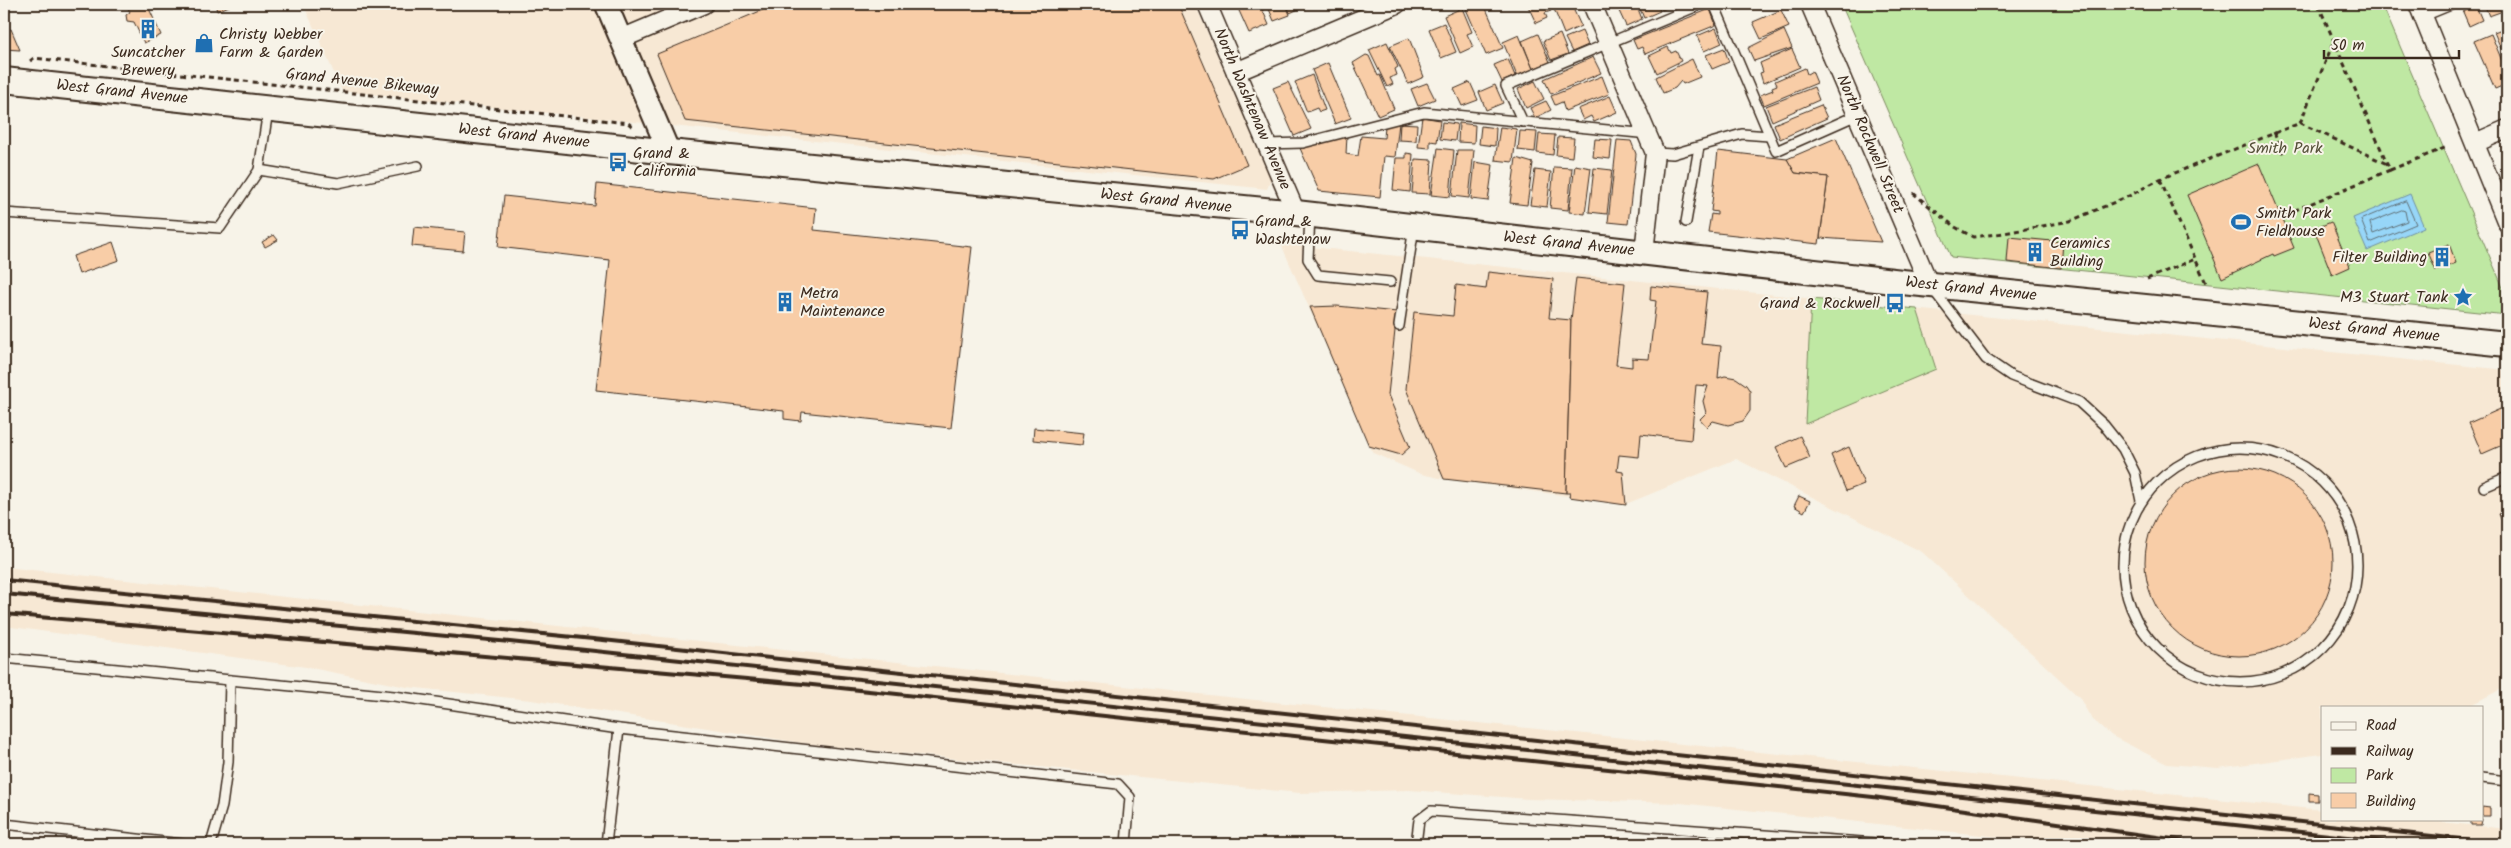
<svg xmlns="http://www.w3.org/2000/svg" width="2511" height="848" viewBox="0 0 2511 848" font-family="Kalam,sans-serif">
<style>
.built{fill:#f7e8d4}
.green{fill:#bfe8a3;stroke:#7d8960}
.water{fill:#97d6f8;stroke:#7291a1}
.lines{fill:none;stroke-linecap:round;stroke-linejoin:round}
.shore{stroke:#606f75;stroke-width:1}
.building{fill:#f8cda7;stroke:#3b2a1e}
.service-casing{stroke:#3b2a1e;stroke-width:12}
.minor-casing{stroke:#3b2a1e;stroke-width:21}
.tertiary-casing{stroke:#3b2a1e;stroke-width:25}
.secondary-casing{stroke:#3b2a1e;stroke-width:28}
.path{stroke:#3b2a1e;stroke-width:3;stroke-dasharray:5 4;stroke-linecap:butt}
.service{stroke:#f7f3e8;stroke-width:9}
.minor{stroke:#f7f3e8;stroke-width:18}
.tertiary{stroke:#f7f3e8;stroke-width:21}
.secondary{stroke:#f7f3e8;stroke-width:24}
.rail{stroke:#3b2a1e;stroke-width:4}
.labels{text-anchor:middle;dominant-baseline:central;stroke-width:4;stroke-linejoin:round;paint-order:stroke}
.poi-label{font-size:16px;fill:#3b2a1e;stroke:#f7f3e8;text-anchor:start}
.street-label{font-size:16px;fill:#3b2a1e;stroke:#f7f3e8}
.park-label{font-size:16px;fill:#555039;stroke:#f7f3e8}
</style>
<rect width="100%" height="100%" fill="#f7f3e8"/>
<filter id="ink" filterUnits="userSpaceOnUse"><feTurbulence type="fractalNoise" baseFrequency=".02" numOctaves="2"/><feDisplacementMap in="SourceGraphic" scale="10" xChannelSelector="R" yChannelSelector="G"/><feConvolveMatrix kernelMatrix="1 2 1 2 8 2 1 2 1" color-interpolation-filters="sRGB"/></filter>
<g filter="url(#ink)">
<!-- built -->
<g class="built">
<path d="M315,4H1195L1271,179L1267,189L342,91L305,8Z"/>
<path d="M1281,244L2507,370V686L2467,707H2322V754L2218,768L2167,764L2112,736L2091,718L2079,697L1922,552L1736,459L1626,504L1444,479L1421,474L1373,453Z"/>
<path d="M4,567L1265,701L2322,810V819H2412L2507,829V844H2066L1680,803L1529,799L1409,790L1300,793L808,744L531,700L407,687L306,667L4,626Z"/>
</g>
<!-- green -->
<g class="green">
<path d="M1841,4H2382L2507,297V315L1951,257Z"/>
<path d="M1811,299L1917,309L1936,369L1805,424Z"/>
</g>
<!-- water -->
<path class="water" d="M2410,194L2424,227L2367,251L2353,218Z"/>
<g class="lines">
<!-- shore -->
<g class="shore">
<path d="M2406,201L2416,224L2370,243L2361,220Z"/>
<path d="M2402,210L2405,211L2407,221L2373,234L2370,223Z"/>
</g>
</g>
<!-- building -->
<g class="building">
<path d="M126,4H147L161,35L144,43L134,22L127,21L126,15L130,12Z"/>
<path d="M215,4H234L217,11Z"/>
<path d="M777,4H1178L1247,165L1214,179L685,121L657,54Z"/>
<path d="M1236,4H1260L1269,25L1249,33Z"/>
<path d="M1267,4H1286L1290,15L1274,21Z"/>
<path d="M1287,4H1307V5L1290,13Z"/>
<path d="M1480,4H1484L1503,48L1486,55L1466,9Z"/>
<path d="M1527,4H1548L1551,11L1545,13L1547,18L1536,23Z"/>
<path d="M1552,4H1571L1581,26L1564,34Z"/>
<path d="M1636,4L1642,19L1626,26L1619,11Z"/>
<path d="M1638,4H1657L1660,11L1644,18Z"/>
<path d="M1659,4H1676L1662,10Z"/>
<path d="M2484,4H2500L2503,11L2489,16Z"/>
<path d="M2476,6L2482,20L2469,26L2463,12Z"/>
<path d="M1462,8L1472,32L1467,34L1473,47L1460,53L1444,16Z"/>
<path d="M1710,9L1716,25L1645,54L1642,47L1637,49L1633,40Z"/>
<path d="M1781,10L1789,27L1761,39L1753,22Z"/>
<path d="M1444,23L1456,52L1441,58L1429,29Z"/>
<path d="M2507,27V63L2494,32Z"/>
<path d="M1716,28L1722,43L1704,51L1697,36Z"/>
<path d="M11,29L20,50L4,49V32Z"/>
<path d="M1784,30L1792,48L1754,61L1748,48Z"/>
<path d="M1582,31L1588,45L1572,52L1565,38Z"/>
<path d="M1538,34L1550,62L1533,69L1522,41Z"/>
<path d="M1560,34L1568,54L1551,60L1543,41Z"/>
<path d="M2491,34L2507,73V84L2495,89L2474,41Z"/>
<path d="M1519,35L1533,69L1517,76L1503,42Z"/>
<path d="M1409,38L1424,77L1408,84L1390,46Z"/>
<path d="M1387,42L1398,67L1395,69L1397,75L1390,78L1393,84L1387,87L1369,50Z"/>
<path d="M1668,47L1671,53L1676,51L1681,61L1657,73L1649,56Z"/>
<path d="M1724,48L1729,62L1712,69L1706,55Z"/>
<path d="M1792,49L1800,67L1763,83L1760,73L1763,72L1760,63Z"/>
<path d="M1366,55L1369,56L1378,76L1380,75L1394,109L1378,116L1353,63Z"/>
<path d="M1593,57L1601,73L1551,94L1544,79Z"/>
<path d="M1508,59L1515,76L1502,82L1494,65Z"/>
<path d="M1692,59L1700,77L1683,84L1681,81L1675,88L1663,93L1656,77Z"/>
<path d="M1328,63L1351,118L1335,124L1312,70Z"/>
<path d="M1805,68L1807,74L1812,71L1817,83L1764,105L1760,95L1773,90L1772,87L1777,85L1775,81Z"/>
<path d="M1312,75L1325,110L1319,112L1317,108L1307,112L1295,82Z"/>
<path d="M1602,76L1609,94L1565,111L1562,102L1555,105L1551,96Z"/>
<path d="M1535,81L1544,99L1526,108L1518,89Z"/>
<path d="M1288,82L1311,129L1294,136L1273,88Z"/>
<path d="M1470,82L1478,100L1462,106L1454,89Z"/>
<path d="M1427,83L1435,99L1418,106L1411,89Z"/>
<path d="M1495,85L1503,103L1486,110L1479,92Z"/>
<path d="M1814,87L1819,100L1772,121L1766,106Z"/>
<path d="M1610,96L1617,112L1594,122L1591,116L1583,120L1578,109Z"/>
<path d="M1546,101L1551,110L1535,118L1530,108Z"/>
<path d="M1821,105L1827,118L1780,139L1774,124Z"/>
<path d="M1422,117L1440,120L1437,142L1430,141V148L1418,147Z"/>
<path d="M1442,122L1457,124L1455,141L1440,139Z"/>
<path d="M1399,123L1395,157L1384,156L1380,197L1319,191L1299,146L1347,135L1346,154L1358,156L1361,136L1384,138L1385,126Z"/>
<path d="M1400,123L1417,124L1416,141L1399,140Z"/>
<path d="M1459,123L1475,125L1474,143L1458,142Z"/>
<path d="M1481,126L1496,128L1495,146L1479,144Z"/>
<path d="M1500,127L1517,129L1513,162L1495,160Z"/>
<path d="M1520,131L1537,132L1535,152L1518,150Z"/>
<path d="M1539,134L1555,135L1553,155L1537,153Z"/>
<path d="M1558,137L1574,138L1572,157L1556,155Z"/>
<path d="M1836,138L1881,242L1820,238L1828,177L1795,173L1787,159Z"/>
<path d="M1595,139L1612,140L1610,159L1593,157Z"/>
<path d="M1617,140L1631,141L1636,154L1628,224L1608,222Z"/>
<path d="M1438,148L1454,150L1450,197L1431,195Z"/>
<path d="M1457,150H1474L1469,198L1452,196Z"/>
<path d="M1718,151L1787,159L1795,173L1828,177L1819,244L1708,232L1711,214L1717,215V212L1711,211Z"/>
<path d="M1406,153L1413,154L1410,192L1393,190L1396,158H1406Z"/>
<path d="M1516,158L1533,163L1527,205L1510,203Z"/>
<path d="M1415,159L1432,160L1430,194L1412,193Z"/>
<path d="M1475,162L1493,165L1488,201L1471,199Z"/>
<path d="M2259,164L2294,248L2274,256L2273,254L2222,278L2187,195Z"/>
<path d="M1575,165L1591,168L1585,214L1569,212Z"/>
<path d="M1554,167L1572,168L1568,210L1550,208Z"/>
<path d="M1594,168L1612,170L1607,214L1589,212Z"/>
<path d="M1535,170L1551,172L1547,207L1530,205Z"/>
<path d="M597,184L816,208L814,230L972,247L951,428L802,412L801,421L784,419V411L596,390L610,260L498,247L504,196L595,206Z"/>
<path d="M2331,222L2350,267L2332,275L2314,229Z"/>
<path d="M414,227L465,232L463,251L412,246Z"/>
<path d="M274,235L278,240L265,247L262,242Z"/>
<path d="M2009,237L2063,242L2061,268L2007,262Z"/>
<path d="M113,242L119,260L79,274L73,256Z"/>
<path d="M2449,244L2456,263L2436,271L2428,252Z"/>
<path d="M1488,272L1553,279L1549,318L1571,320L1566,493L1444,479L1406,389L1414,312L1453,316L1456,285L1486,289Z"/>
<path d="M1576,278L1625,283L1616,365L1632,367V358L1649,359L1656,301L1650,300L1651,286L1707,292L1701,344L1721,346L1718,378L1725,376L1736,378L1746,385L1750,391V411L1743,421L1728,425L1713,421L1707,427L1700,419L1706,413L1703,401L1708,386L1696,385L1691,440L1641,434L1639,457L1619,455L1617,471L1623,472L1626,505L1569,497L1570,493H1566L1571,320Z"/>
<path d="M1337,306L1397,312L1388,395L1410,447L1401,455L1369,446L1310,307Z"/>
<path d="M2507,406V443L2482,454L2469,423Z"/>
<path d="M1034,428L1084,433L1082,445L1033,440Z"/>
<path d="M1800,436L1810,458L1786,468L1776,447Z"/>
<path d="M1849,447L1864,484L1846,491L1831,455Z"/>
<circle cx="2239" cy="562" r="94"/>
<path d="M1799,496L1810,501L1804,512L1794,506Z"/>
<path d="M2507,511V534L2499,514Z"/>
<path d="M2309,793L2318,794V801H2309Z"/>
<path d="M2482,807L2490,808V816H2482Z"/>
<path d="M2471,819H2482L2481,825H2471Z"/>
</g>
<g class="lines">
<defs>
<g id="service">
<path d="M1714,4L1776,151L1857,115"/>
<path d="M2424,16L2453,4"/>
<path d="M1523,122L1506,86L1702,4"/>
<path d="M1266,144L1303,143L1424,112L1649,134"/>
<path d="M1655,153L1673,154L1742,134L1769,136"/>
<path d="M259,170L338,183L418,166"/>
<path d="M4,213L220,228L259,170L268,110"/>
<path d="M1310,215L1308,259L1318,275L1390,282"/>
<path d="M1686,222L1699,147"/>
<path d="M1932,288L1986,359L2011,376L2079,402L2104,425L2123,449L2135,473L2141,501"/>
<path d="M1399,326L1414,227"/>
<circle cx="2240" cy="565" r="117"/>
<path d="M2484,487L2507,477"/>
<path d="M4,658L394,696L619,729L1118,784L1130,797L1126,844"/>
<path d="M2482,778L2507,781"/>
<path d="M4,824L182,844"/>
<path d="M211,844L222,806L228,762L230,680"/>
<path d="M606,844L619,729"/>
<path d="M1416,844L1419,820L1431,811L1890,844"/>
</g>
<g id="minor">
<path d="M1207,4L1296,213"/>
<path d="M1592,4L1655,153L1644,252"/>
<path d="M1810,4L1929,284"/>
<path d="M2418,4L2507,223"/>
<path d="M621,39L704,4"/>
<path d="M1236,72L1397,4"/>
<path d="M2475,143L2507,129"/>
</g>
<path id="tertiary" d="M606,4L669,152"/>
<path id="secondary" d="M4,80L669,152L1296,213L1902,282L2507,344"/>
</defs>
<!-- service casing -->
<use href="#service" class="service-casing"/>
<!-- minor casing -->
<use href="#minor" class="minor-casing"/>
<!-- tertiary casing -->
<use href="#tertiary" class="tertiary-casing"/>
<!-- secondary casing -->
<use href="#secondary" class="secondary-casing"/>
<!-- path -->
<g class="path">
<path d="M30,61L34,58L628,123L633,127"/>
<path d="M2300,123L2387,164"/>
<path d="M2274,132L2284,155"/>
<path d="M2390,170L2447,147"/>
<path d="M2160,179L2206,283"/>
<path d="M1913,193L1955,227L1973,237L2004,233L2070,221L2129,196L2160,179L2300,123L2334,41"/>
<path d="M2286,214L2390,170L2318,4"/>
<path d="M2147,279L2195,259"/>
</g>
<!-- service -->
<use href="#service" class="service"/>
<!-- minor -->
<use href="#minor" class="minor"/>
<!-- tertiary -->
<use href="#tertiary" class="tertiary"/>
<!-- secondary -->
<use href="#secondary" class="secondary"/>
<!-- rail -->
<g class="rail">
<path d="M4,580L603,640L2507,844"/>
<path d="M4,594L510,642L2414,844"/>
<path d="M4,614L803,684L982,703L1873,797L2207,844"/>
</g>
</g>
</g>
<!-- icons -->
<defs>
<symbol id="building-bare" viewBox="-9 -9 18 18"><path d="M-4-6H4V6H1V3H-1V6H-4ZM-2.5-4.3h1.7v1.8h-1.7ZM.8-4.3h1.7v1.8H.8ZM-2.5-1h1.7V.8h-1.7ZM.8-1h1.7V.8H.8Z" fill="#1f6fb2" stroke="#f7f3e8" stroke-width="2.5" paint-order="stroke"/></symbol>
<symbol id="shop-bare" viewBox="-9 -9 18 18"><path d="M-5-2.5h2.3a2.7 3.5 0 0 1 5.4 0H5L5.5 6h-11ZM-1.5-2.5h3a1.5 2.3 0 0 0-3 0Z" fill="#1f6fb2" stroke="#f7f3e8" stroke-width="2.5" paint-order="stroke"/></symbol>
<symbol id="bus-bare" viewBox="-9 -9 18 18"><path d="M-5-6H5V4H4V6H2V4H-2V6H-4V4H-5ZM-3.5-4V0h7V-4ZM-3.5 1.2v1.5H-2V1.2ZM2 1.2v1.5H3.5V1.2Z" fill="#1f6fb2" stroke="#f7f3e8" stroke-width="2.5" paint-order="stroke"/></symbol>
<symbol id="stadium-bare" viewBox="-9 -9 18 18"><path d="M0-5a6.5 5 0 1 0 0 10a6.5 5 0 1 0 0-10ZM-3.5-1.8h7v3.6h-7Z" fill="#1f6fb2" stroke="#f7f3e8" stroke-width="2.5" paint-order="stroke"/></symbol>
<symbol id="sight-bare" viewBox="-9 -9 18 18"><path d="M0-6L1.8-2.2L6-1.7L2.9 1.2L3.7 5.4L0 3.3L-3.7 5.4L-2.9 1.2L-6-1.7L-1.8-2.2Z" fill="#1f6fb2" stroke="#f7f3e8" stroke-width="2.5" paint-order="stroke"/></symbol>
</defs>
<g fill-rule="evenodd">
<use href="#building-bare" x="134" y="15" width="28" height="28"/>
<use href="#shop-bare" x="190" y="29" width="28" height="28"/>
<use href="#bus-bare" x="604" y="148" width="28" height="28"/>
<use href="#stadium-bare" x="2227" y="208" width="28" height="28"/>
<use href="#bus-bare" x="1226" y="216" width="28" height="28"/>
<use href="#building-bare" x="2021" y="238" width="28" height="28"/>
<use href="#building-bare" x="2428" y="243" width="28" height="28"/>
<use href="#sight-bare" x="2449" y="283" width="28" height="28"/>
<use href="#building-bare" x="771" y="288" width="28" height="28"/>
<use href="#bus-bare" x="1881" y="289" width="28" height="28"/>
</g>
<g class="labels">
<!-- poi labels -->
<g class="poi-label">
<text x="219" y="34">Christy Webber<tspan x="219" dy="18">Farm &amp; Garden</tspan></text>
<text x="148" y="52" text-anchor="middle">Suncatcher<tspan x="148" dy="18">Brewery</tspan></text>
<text x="633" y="153">Grand &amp;<tspan x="633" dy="18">California</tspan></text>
<text x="2256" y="213">Smith Park<tspan x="2256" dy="18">Fieldhouse</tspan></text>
<text x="1255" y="221">Grand &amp;<tspan x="1255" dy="18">Washtenaw</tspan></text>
<text x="2050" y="243">Ceramics<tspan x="2050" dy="18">Building</tspan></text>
<text x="2427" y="257" text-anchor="end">Filter Building</text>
<text x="800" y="293">Metra<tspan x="800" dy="18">Maintenance</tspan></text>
<text x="2448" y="297" text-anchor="end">M3 Stuart Tank</text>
<text x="1880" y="303" text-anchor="end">Grand &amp; Rockwell</text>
</g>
<!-- street labels -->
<g class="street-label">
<text transform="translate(362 82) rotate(6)">Grand Avenue Bikeway</text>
<text transform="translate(122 92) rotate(6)">West Grand Avenue</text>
<text transform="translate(1252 109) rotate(67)">North Washtenaw Avenue</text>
<text transform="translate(524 136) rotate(6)">West Grand Avenue</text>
<text transform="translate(1870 144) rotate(67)">North Rockwell Street</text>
<text transform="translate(1166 201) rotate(6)">West Grand Avenue</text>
<text transform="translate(1569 244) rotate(6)">West Grand Avenue</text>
<text transform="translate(1971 289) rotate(6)">West Grand Avenue</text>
<text transform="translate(2374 330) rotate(6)">West Grand Avenue</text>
</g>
<!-- park labels -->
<g class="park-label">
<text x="2285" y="148">Smith Park</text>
</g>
</g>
<!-- margin -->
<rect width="2511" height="848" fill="none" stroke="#f7f3e8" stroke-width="20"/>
<rect x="10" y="10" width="2491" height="828" fill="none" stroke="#3b2a1e" stroke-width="2" filter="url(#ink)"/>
<!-- legend -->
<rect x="2321" y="706" width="162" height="115" fill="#f7f3e8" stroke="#aca397"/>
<rect x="2331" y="722" width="25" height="8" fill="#f7f3e8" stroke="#aca397"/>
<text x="2366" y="730" font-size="15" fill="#3b2a1e">Road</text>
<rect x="2331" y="747" width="25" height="8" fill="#3b2a1e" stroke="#aca397"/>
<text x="2366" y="756" font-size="15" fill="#3b2a1e">Railway</text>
<rect x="2331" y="768" width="25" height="15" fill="#bfe8a3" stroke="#aca397"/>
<text x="2366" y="780" font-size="15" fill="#3b2a1e">Park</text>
<rect x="2331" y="793" width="25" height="15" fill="#f8cda7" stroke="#aca397"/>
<text x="2366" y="806" font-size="15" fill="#3b2a1e">Building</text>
<!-- scale -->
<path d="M2324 50v8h135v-8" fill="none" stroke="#3b2a1e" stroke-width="2.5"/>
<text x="2331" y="50" font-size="15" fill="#3b2a1e" stroke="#f7f3e8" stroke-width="4" paint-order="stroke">50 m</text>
</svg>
